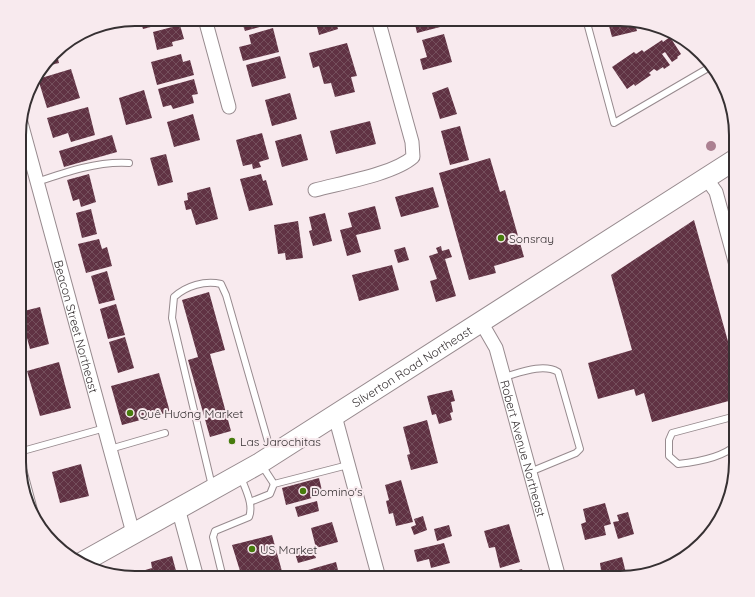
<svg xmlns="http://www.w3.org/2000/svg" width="755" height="597" viewBox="0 0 755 597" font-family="Quicksand,sans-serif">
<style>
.building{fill:url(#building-cross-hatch)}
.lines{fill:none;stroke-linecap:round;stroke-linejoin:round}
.lane-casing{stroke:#978a8e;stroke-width:8}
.street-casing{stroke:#978a8e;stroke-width:15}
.primary-casing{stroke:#978a8e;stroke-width:22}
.lane{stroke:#fff;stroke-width:6}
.street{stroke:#fff;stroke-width:13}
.primary{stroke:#fff;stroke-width:20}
.tree{fill:#ab8091}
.poi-dot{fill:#477c0d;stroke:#f8eaee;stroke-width:1.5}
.labels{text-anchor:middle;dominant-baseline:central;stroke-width:4;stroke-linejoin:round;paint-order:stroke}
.poi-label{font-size:12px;fill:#363032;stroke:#f8eaee;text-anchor:start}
.street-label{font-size:12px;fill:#363032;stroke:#f8eaee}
.rim{fill:none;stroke:#363032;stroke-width:2}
</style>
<defs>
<pattern id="building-cross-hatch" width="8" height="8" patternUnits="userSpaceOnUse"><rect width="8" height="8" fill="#603243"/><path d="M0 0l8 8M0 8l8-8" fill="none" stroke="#744f5c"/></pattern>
</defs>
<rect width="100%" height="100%" fill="#f8eaee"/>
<!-- building -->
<g class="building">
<path d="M140,19H178V20L143,29Z"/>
<path d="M231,19H270L271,24L245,31L242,23L233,26Z"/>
<path d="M308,19H335L338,29L319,35L316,23L310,25Z"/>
<path d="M410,19H443L444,26L417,33L414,20L410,21Z"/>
<path d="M608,19L634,21L637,31L612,37L609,26L620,23L619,21L610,23Z"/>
<path d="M180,25L184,39L172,42L173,46L157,50L153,32Z"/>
<path d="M273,28L279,52L243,61L239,47L251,44L249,35Z"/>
<path d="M444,34L452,62L423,70L420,59L427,57L422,40Z"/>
<path d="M670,37L681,54L677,57L678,58L672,62L665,52L662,54L670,65L664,69L663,67L657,71L654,69L649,73L651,75L635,86L634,84L627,89L612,67L634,52L636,54L642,50L644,52L662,40L663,42Z"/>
<path d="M347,43L357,76L351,77L355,92L335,97L331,83L324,84L319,66L313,68L309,53Z"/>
<path d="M56,51L59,63L43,67Z"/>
<path d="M181,54L183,62L190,60L194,75L157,85L151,62Z"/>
<path d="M280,56L286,78L252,87L246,65Z"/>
<path d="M71,69L80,98L47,108L38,79Z"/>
<path d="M194,79L198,94L192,95L194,103L173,109L171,105L163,107L158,89Z"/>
<path d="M448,87L457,114L440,119L432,93Z"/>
<path d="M144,90L152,118L126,125L119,98Z"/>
<path d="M290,93L297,119L272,126L265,100Z"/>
<path d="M88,107L95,135L71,142L68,133L53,138L47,118Z"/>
<path d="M193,114L200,140L174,147L167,122Z"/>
<path d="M370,121L376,144L336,154L330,131Z"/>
<path d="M460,126L469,160L450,165L441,131Z"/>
<path d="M262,133L269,159L259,162L261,167L253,169L252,164L243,166L236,140Z"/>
<path d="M301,134L308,160L282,167L275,141Z"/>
<path d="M112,135L117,152L64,167L59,151Z"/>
<path d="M166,154L173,182L158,186L150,158Z"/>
<path d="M490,158L500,192L505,190L524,257L494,266L496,273L469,280L439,173Z"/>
<path d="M89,174L96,202L81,207L79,199L73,201L67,180Z"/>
<path d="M261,174L263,181L266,180L273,205L249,211L240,179Z"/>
<path d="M210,187L218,219L196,225L191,209L186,210L184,201L188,200L187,193Z"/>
<path d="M433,187L439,207L401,217L395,197Z"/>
<path d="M375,206L381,229L356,235L361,252L347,256L340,230L352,227L348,213Z"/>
<path d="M20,208L27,233L20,235Z"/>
<path d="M91,209L97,234L82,238L76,213Z"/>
<path d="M325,213L332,241L313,246L309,231L312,230L309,217Z"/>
<path d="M694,220L736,370V399L652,422L644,393L636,396L634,389L598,399L588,363L632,350L611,275Z"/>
<path d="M298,221L303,258L286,260L285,253L278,254L274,225Z"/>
<path d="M99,239L102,249L107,247L112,266L86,273L78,244Z"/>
<path d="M441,246L442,251L449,249L452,257L445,259L456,296L436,302L430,281L437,279L429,256L438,253L436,248Z"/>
<path d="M405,247L409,260L398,263L394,250Z"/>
<path d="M392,265L399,290L359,301L352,275Z"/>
<path d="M107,271L115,300L99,304L91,276Z"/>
<path d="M209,292L225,350L210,354L231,431L210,437L188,360L198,357L182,300Z"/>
<path d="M116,304L125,335L108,339L100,309Z"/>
<path d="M40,307L49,344L30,349L20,312Z"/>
<path d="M125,337L134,368L118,373L109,342Z"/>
<path d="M59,362L71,408L40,416L27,371Z"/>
<path d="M159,373L170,412L122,425L111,386Z"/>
<path d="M452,390L455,401L451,402L453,412L450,413L452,420L439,424L436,414L432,415L427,396Z"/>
<path d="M427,420L438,463L411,470L407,455L410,454L403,427Z"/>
<path d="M81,464L89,496L60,503L52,472Z"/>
<path d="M319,478L323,495L286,505L282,488Z"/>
<path d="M401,480L413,522L396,526L393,513L389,514L386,501L389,500L385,485Z"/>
<path d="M317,501L319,511L298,517L295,507Z"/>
<path d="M605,503L611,524L604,526L606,535L585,540L581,524L586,522L583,509Z"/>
<path d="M628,512L634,534L618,539L613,522L619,521L617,515Z"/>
<path d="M423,516L427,530L414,535L411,527L416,525L414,519Z"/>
<path d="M332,522L338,542L316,548L311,528Z"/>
<path d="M509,524L520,562L500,568L495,547L489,548L484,531Z"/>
<path d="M449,525L452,536L437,541L434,529Z"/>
<path d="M272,535L283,575L274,578H245L243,571H240L232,545Z"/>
<path d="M444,543L450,563L431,568L429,559L417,562L414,550Z"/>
<path d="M306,547L307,552L313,550L316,558L298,563L294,550Z"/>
<path d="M172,556L178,578L125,577V576L152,568L151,562Z"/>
<path d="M622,557L627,577L602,578L600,563Z"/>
<path d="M336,562L340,578H303L301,572Z"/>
<path d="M522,569L525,578H504L503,574Z"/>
</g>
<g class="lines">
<defs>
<g id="lane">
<path d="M586,19L614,123L710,67"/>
<path d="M37,182C66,172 98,161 129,163"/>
<path d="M504,377C519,373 543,363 558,372L580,449L576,453L530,472"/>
<path d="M732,417L736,429"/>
<path d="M736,445C722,458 697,462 678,464L669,456V440L672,433L736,416"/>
<path d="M110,449L165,433"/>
<path d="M19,452L105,428"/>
<path d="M19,454L37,521"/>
<path d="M261,464L274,484L348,465"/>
<path d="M212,486L172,318L174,297C186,286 205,280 221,284L226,295L271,452"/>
<path d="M250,502L270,494L274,484"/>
<path d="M223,578L213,537L215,531L249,517C254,504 245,489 241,477"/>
</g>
<g id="street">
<path d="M205,19L229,107"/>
<path id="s1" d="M20,119L133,533"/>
<path d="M706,178L716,192L736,265"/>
<path d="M315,190C341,183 394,174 413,157L412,142L378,19"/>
<path id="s2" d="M481,322L496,348L559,578"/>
<path d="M335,416L379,578"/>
<path d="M178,508L197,578"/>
</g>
<g id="primary">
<path id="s3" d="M81,563L260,463L736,159"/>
</g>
</defs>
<!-- lane casing -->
<use href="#lane" class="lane-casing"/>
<!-- street casing -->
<use href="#street" class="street-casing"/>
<!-- primary casing -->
<use href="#primary" class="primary-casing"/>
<!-- lane -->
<use href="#lane" class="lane"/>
<!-- street -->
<use href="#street" class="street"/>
<!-- primary -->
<use href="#primary" class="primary"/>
</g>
<!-- trees -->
<circle class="tree" cx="711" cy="146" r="5"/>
<!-- markers -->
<g class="poi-dot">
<circle cx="501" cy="238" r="4"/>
<circle cx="130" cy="413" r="4"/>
<circle cx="232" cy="441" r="4"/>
<circle cx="303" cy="491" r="4"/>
<circle cx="252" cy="549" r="4"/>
</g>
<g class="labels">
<!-- poi labels -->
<g class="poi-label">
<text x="509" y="238">Sonsray</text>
<text x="138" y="413">Quê Hương Market</text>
<text x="240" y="441">Las Jarochitas</text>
<text x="311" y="491">Domino's</text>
<text x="260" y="549">US Market</text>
</g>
<!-- street labels -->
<g class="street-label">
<text stroke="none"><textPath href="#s1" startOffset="215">Beacon Street Northeast</textPath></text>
<text stroke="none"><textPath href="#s3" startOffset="385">Silverton Road Northeast</textPath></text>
<text stroke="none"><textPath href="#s2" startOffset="134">Robert Avenue Northeast</textPath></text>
</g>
</g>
<!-- crop -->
<path d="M0 0H755V597H0ZM135 26H620A109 109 0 0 1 729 135V462A109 109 0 0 1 620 571H135A109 109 0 0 1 26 462V135A109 109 0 0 1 135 26Z" fill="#f8eaee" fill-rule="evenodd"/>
<path class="rim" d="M135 26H620A109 109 0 0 1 729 135V462A109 109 0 0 1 620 571H135A109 109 0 0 1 26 462V135A109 109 0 0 1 135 26Z"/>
</svg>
